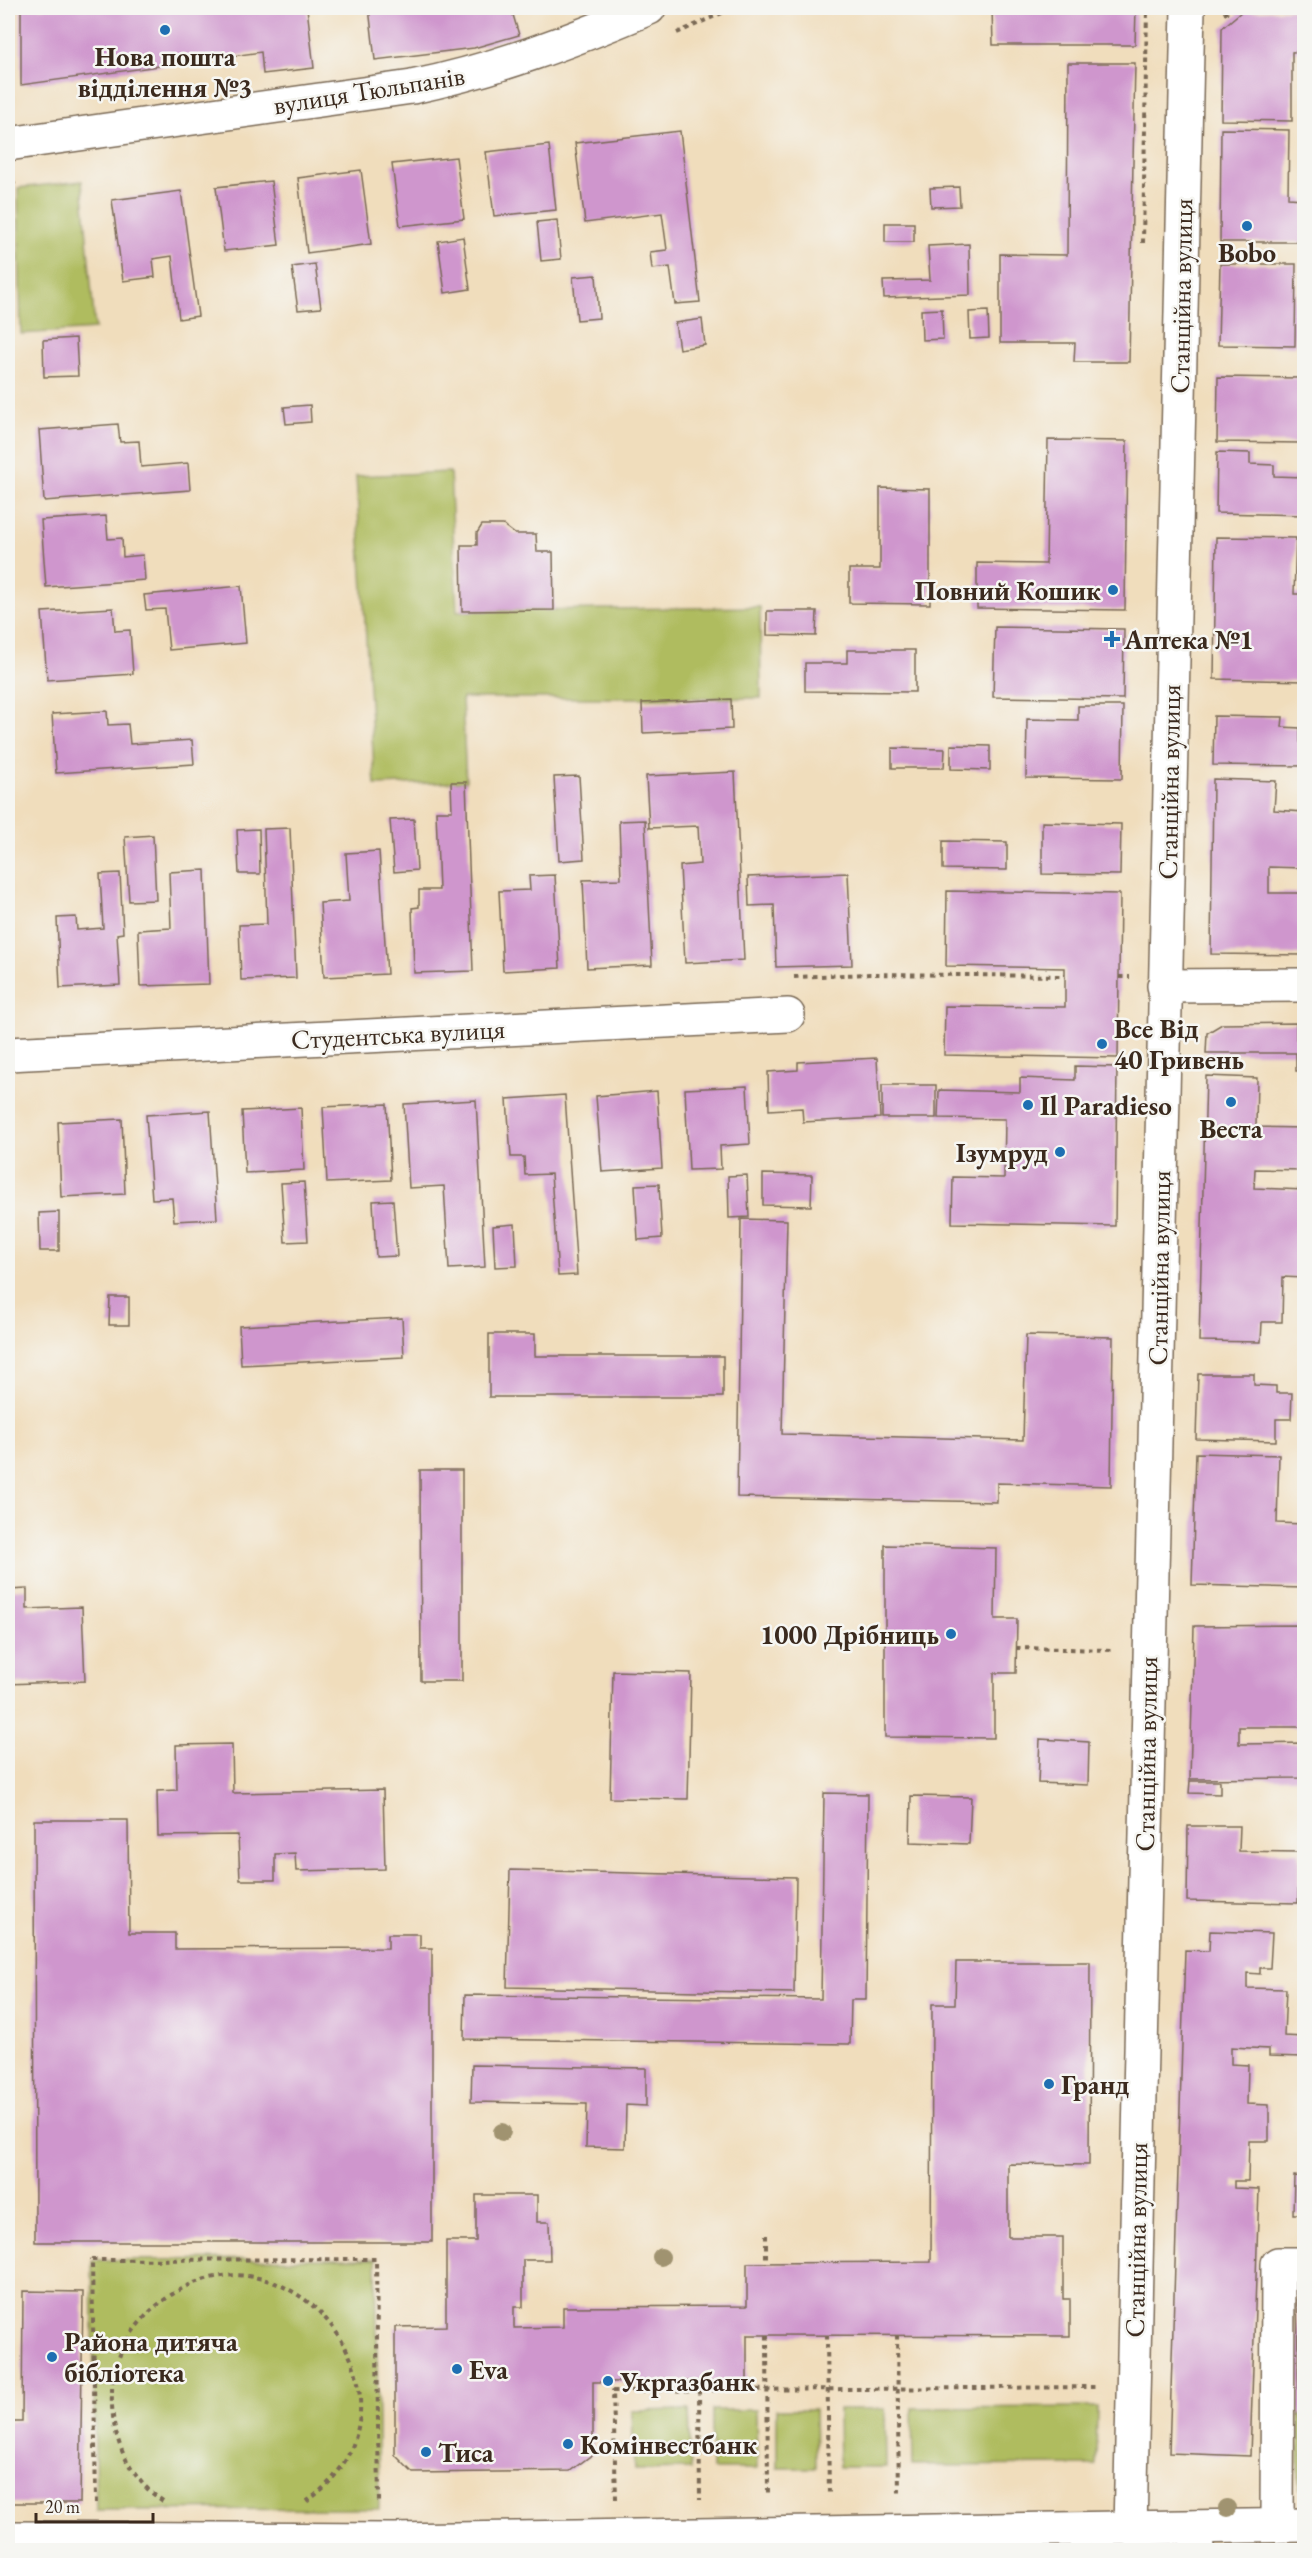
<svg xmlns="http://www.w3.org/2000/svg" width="1312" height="2558" viewBox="0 0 1312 2558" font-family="'EB Garamond',serif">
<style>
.green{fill:#afbc5e;stroke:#75733e;stroke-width:1.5}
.building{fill:#cf96cd}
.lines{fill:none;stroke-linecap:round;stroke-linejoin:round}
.minor-casing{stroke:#7a6955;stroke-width:36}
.highway-casing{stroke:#7a6955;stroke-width:36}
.path{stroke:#7a6955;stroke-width:4;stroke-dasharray:4.5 4.5;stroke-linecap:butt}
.minor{stroke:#fff;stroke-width:33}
.highway{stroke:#fff;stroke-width:33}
.tree{fill:#a09370}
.poi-dot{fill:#1f6fb2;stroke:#f6f6f2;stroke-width:2}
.labels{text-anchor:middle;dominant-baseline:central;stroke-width:5;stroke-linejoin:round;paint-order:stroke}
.poi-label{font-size:27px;font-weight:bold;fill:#3b2a1e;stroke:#f6f6f2;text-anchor:start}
.street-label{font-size:27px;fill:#3b2a1e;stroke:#f6f6f2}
</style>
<rect width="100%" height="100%" fill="#f6f6f2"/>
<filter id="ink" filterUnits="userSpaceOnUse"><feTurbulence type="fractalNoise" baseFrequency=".0167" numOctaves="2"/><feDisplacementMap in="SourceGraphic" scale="12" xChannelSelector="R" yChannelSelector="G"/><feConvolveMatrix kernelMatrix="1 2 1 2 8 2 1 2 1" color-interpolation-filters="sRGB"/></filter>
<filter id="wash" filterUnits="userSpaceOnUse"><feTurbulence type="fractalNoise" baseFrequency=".008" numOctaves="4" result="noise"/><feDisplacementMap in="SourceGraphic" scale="24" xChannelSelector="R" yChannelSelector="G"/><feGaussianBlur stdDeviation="1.35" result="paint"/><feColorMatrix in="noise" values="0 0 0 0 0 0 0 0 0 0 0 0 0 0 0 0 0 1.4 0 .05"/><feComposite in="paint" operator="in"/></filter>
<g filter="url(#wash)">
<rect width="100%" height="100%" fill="#f0ddbc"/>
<!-- green -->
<g class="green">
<path d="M82,181L95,329L21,334L18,188Z"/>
<path d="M450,472L457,611L760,607L761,698H462L466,782L375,785L356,476Z"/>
<path d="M376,2259L379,2509L96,2510L92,2260Z"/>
<path d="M1097,2407L1096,2465L913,2466L912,2408Z"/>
<path d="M777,2409H815L816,2468H777Z"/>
<path d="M838,2409H885L886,2467H839Z"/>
<path d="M689,2410L691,2469L634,2470L632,2411Z"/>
<path d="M712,2410H756L757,2469H712Z"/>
<rect x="1299" y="2414" width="5" height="74"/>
</g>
<g id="blocks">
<!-- building -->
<g class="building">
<path d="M21,8H307L314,68L263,74L261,52L21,85Z"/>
<path d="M369,8H511L519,35L474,48L375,60Z"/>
<path d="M992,8H1136L1135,45H993Z"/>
<path d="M1304,9V51L1292,52V121L1221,120L1222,28L1241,12Z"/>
<path d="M1068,63H1135L1129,362H1074L1075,343H1000V254L1067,255Z"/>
<path d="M1221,129L1289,130L1288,198L1304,199V242H1220Z"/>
<path d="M680,131L700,302L675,304L670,267L652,269L650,252L667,250L662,213L585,223L575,143Z"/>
<path d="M549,145L556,210L494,216L486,152Z"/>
<path d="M456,157L464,219L400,226L392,164Z"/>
<path d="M361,170L371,244L307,253L298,178Z"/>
<path d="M271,181L279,245L224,251L216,187Z"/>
<path d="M959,187L960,206L931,207L930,188Z"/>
<path d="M181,191L198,316L179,319L172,256L153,259L155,277L123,281L112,200Z"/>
<path d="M557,220L561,259L541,261L537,222Z"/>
<rect x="885" y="223" width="29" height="19"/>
<path d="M463,237L470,289L445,293L438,241Z"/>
<path d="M969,244L970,295L884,298L883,281L930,280L928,246Z"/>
<path d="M315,264L321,308L298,310L292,267Z"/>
<path d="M1220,264H1296L1295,346L1218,345Z"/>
<path d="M596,275L599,318L577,320L573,277Z"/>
<path d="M942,309L943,339L922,340L921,310Z"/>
<path d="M988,311L989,338L970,339L969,312Z"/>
<path d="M702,319L705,345L679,349L675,323Z"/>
<path d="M76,338L78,376L44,377L43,340Z"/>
<path d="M1218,377L1301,378L1300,443L1217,442Z"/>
<path d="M310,405L311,422L286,424L284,407Z"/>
<path d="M118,424L120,442L139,441L141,467L188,463L190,490L44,501L39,430Z"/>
<path d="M1048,440L1127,441L1125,610L977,608V563L1046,564Z"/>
<path d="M1217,452L1250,453V464L1274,465V476L1304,477V515L1216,513Z"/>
<path d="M880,488L930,489V604L849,603V569H880Z"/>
<path d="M106,516L108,539L122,538L123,557L143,555L145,580L46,587L41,520Z"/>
<path d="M482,525H503L515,534H536L537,552H553L554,610L462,611L461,545H477V533Z"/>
<path d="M1216,537L1296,538L1294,594H1304V681L1214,679Z"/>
<path d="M241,586L246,643L169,650L165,609L146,610L144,595Z"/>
<path d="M113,608L115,631L130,630L133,674L47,680L42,612Z"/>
<path d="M767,611H817L816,636L767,635Z"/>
<path d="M995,627L1124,629L1123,699L993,697Z"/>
<path d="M847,650H915V692L805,691V663H847Z"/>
<path d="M731,699L732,729L643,733L642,703Z"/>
<path d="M1078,706H1123L1122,779L1026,778L1027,719L1078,720Z"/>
<path d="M107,711L108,725L128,724L130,744L192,740L194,764L56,773L52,714Z"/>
<path d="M1214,716L1283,717L1282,727L1300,728V742H1304V766L1213,765Z"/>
<path d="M951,745L990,746V770L951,769Z"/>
<path d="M892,748L945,749L944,768H892Z"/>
<path d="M735,772L744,960L685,963L680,866L700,864L698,826L649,828L646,776Z"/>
<path d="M579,776L584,859L559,861L554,777Z"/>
<path d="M1213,779L1276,781L1274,810L1304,812V868L1269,867V893H1304V955L1211,954Z"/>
<path d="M451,782H466L473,971L414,973L412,908L419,907V890H439L436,811H452Z"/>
<path d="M414,819L417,870L394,872L390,820Z"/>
<path d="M645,820L652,965L587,968L583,880L621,879L619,821Z"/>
<path d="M1042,822L1121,824L1120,875L1042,874Z"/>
<path d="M290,828L296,978L241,980L239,925L267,924L264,829Z"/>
<path d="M259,829L260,874H239L237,830Z"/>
<path d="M153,835L156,900L129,901L125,837Z"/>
<path d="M943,841L1007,842V870L943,869Z"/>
<path d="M379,851L387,974L324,977L320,903L349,901L346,853Z"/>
<path d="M205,870L209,984L140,986L138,930L171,928L169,872Z"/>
<path d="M120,873L123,933L117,934L120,985L60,988L57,918L76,917L77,930L103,928L100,874Z"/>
<path d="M848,873L852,965L776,967L774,905L749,906L748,877Z"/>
<path d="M555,875L560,968L503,971L499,891L530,890L529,876Z"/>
<path d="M947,891L1120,894L1118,1058L944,1055L945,1006L1065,1007V968L946,966Z"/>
<path d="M1296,1023V1039H1304V1071H1296V1053H1206L1207,1033L1222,1024Z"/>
<path d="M877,1058L880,1118L803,1122L802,1108L769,1110L768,1072L798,1070V1062Z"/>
<path d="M1075,1066L1117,1067L1115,1226L952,1223L953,1177L1004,1178L1005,1119L938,1118L939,1090L1020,1092V1078L1075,1080Z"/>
<path d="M1206,1076L1257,1078L1256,1127L1304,1128V1170L1255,1169L1254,1188L1304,1190V1278L1283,1277L1282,1322H1262L1261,1342L1199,1341Z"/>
<rect x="882" y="1085" width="54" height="33"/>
<path d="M747,1086L750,1144L720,1146L721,1169L689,1170L685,1089Z"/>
<path d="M657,1091L662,1168L602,1172L596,1096Z"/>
<path d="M565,1095L577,1275L558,1276L551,1174L525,1175L524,1157H511L507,1099Z"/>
<path d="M476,1100L485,1267L449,1269L444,1186L409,1188L404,1104Z"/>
<path d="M387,1104L391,1180L327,1183L323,1107Z"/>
<path d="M301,1108L304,1170L245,1173L242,1111Z"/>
<path d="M210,1111L217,1219L174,1221L172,1198L152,1199L146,1115Z"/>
<path d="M122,1119L125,1194L61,1197L58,1122Z"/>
<path d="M763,1174L812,1175L811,1206L763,1205Z"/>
<path d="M747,1175L749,1217L729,1218L728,1176Z"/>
<path d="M304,1182L308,1241L285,1242L281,1183Z"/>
<path d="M659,1184L662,1238L638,1240L635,1185Z"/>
<path d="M393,1200L397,1256L376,1257L373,1201Z"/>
<path d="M59,1212V1251H40L39,1213Z"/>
<path d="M741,1219L787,1220L782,1434L1023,1440L1026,1335L1113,1337L1111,1486L997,1483V1502L737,1497Z"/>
<path d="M515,1224L517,1266L495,1267L493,1226Z"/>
<path d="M110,1297H129V1325H109Z"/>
<path d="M402,1318L404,1357L241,1365L239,1326Z"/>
<path d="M489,1334H535V1356H723V1397H489Z"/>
<path d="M1198,1374H1254V1385L1276,1386V1393H1292L1291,1419H1276V1441L1196,1439Z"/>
<path d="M1196,1453L1279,1455L1277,1523L1304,1524V1588L1192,1585Z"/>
<path d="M420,1470H462V1681H421Z"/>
<path d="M885,1545L996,1548L995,1619H1017L1016,1673H994V1738L885,1737Z"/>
<path d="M27,1589V1609L82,1607L85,1681L8,1684V1590Z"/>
<path d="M1304,1625V1727H1239V1744L1304,1743V1778L1190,1779L1194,1626Z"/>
<path d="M613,1671L691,1673L688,1799L610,1798Z"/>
<path d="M1040,1739L1089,1742L1088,1785L1038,1783Z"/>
<path d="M232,1744L233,1793L383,1790L385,1869L296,1871L295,1853L275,1854V1880H240L238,1835L158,1836L157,1791L177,1790L176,1745Z"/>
<path d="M1190,1781H1220V1794L1189,1793Z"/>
<path d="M824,1793L868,1794L866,2000H851L850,2044L464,2039L465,1995L821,1999Z"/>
<path d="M911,1796L971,1797L969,1844L910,1842Z"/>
<path d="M34,1820H128L129,1933H175V1949L388,1948V1934H420V1948H432V2242H35Z"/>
<path d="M1188,1826H1240L1239,1851L1299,1852L1298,1903L1187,1901Z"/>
<path d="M510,1870L796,1877L794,1993L507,1987Z"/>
<path d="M1210,1931L1272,1933L1270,1968H1260V1974L1247,1973V1988L1286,1989L1284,2036L1304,2037V2057L1269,2056V2049L1231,2047V2064L1248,2065L1247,2104L1269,2105V2141H1249L1248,2181H1234V2188L1259,2189L1250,2456L1169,2453L1185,1950L1209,1951Z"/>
<path d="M956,1962H1090L1089,2165L1008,2164V2237H1063V2299H1070V2336L747,2335V2381L593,2382V2454L570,2471L413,2473L395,2455V2327L446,2326V2241H476V2195H537V2222H549L550,2260H523V2307H514V2328L563,2327V2307L747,2306V2263L931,2262L932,2004H955Z"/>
<path d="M472,2065L646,2068V2106L626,2105L625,2148L586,2147L587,2104L471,2102Z"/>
<path d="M1294,2176L1304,2177V2214H1293Z"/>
<path d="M23,2291L83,2292L80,2503H8V2422H22Z"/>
<path d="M1297,2300H1304V2414H1299Z"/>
</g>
</g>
</g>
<g filter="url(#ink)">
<use href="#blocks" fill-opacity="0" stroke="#7a6955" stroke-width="1.5"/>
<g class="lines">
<defs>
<g id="minor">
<path d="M8,144L412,87C495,70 571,41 649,8"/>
<path d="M1164,986L1304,985"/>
<path d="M8,1054L788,1015"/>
<path d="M1277,2525L1278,2264H1304"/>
<path d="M1196,2527L1197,2550"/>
<path d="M1130,2529L1188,8"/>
</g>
<path id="highway" d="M8,2538L394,2540L1304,2525"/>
</defs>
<!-- minor casing -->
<use href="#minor" class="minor-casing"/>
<!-- highway casing -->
<use href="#highway" class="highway-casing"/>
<!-- path -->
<g class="path">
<path d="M1224,14L1233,8"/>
<path d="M677,33L733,8"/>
<path d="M10,200V186L15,182"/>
<path d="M1143,243L1147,8"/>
<path d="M794,977L870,974L1065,976"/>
<path d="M1119,977H1130"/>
<path d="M1016,1648L1113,1650"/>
<path d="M766,2235V2263"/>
<path d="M767,2335L768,2497"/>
<path d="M827,2335L829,2497"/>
<path d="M897,2335L899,2495"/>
<path d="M657,2381L658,2390"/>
<path d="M722,2381V2390"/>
<path d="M699,2390L700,2500"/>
<path d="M616,2499L613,2391L1096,2387"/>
<path d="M163,2501C126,2477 110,2433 112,2391C113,2359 130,2329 154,2308C283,2195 447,2403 306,2502"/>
<path d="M96,2503L92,2260L376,2259L379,2504"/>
</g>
<!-- minor -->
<use href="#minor" class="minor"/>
<!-- highway -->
<use href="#highway" class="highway"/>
</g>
<!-- trees -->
<g class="tree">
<circle cx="502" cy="2132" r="9"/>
<circle cx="661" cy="2257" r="9"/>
<circle cx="1227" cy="2508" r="9"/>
</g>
</g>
<!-- markers -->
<g class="poi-dot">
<circle cx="165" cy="30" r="6"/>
<circle cx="1247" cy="226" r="6"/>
<circle cx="1113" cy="590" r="6"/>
<path d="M1109 630h6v6h6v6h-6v6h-6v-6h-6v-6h6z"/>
<circle cx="1102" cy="1044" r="6"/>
<circle cx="1231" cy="1102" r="6"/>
<circle cx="1028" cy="1105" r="6"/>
<circle cx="1060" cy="1152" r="6"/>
<circle cx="951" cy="1634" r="6"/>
<circle cx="1049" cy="2084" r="6"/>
<circle cx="52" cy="2357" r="6"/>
<circle cx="457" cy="2369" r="6"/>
<circle cx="608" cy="2381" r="6"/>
<circle cx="568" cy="2444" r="6"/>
<circle cx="426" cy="2452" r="6"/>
</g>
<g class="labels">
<!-- poi labels -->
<g class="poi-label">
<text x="165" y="56" text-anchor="middle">Нова пошта<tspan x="165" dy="31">відділення №3</tspan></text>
<text x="1247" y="252" text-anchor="middle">Bobo</text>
<text x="1101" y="590" text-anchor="end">Повний Кошик</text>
<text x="1124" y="639">Аптека №1</text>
<text x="1114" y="1028">Все Від<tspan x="1114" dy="31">40 Гривень</tspan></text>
<text x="1040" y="1105">Il Paradieso</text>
<text x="1231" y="1128" text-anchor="middle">Веста</text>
<text x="1048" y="1152" text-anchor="end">Ізумруд</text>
<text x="939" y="1634" text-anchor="end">1000 Дрібниць</text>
<text x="1061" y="2084">Гранд</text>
<text x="64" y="2341">Района дитяча<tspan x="64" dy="31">бібліотека</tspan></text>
<text x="469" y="2369">Eva</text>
<text x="620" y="2381">Укргазбанк</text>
<text x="580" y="2444">Комінвестбанк</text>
<text x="438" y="2452">Тиса</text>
</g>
<!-- street labels -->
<g class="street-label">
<text transform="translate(369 90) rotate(-9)">вулиця Тюльпанів</text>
<text transform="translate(1181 296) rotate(-89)">Станційна вулиця</text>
<text transform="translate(1169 782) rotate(-89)">Станційна вулиця</text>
<text transform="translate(398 1034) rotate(-3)">Студентська вулиця</text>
<text transform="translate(1159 1268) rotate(-89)">Станційна вулиця</text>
<text transform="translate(1146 1754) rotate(-89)">Станційна вулиця</text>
<text transform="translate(1136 2240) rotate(-89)">Станційна вулиця</text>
</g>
</g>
<!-- margin -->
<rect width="1312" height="2558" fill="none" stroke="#f6f6f2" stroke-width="30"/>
<!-- scale -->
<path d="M36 2513v9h117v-9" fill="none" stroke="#3b2a1e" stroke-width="3"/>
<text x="45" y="2513" font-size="18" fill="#3b2a1e" stroke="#f6f6f2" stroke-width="4.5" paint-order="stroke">20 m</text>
</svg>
